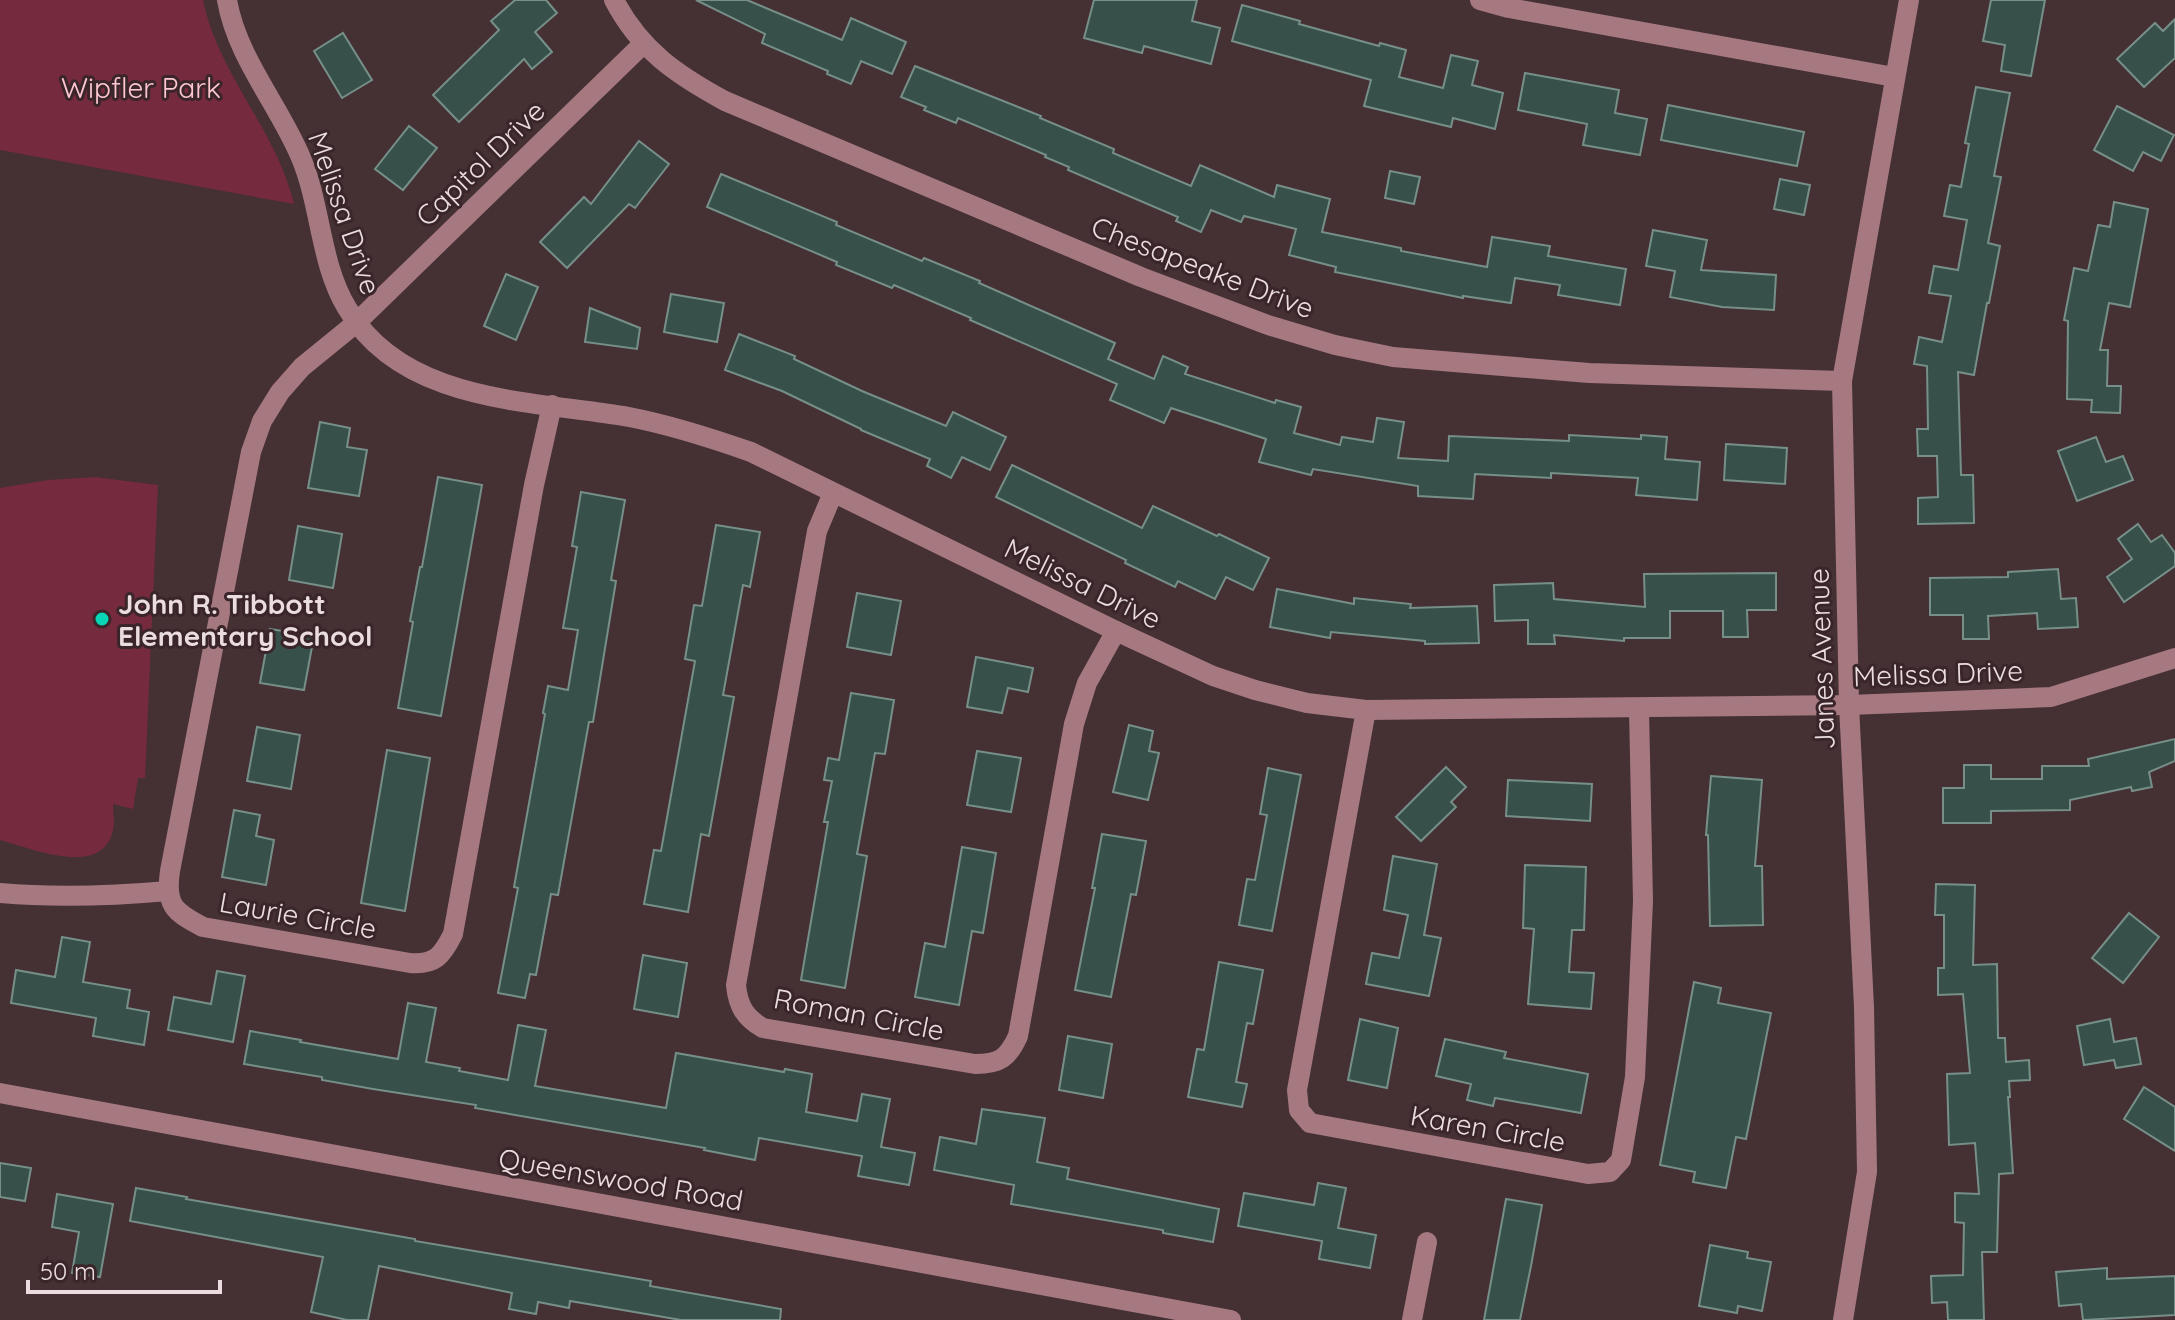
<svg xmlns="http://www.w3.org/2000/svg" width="2175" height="1320" viewBox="0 0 2175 1320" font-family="Quicksand,sans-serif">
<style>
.green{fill:#752a3e}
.building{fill:#38504a;stroke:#768f89;stroke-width:2}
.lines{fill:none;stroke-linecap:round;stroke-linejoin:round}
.minor{stroke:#a67981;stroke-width:20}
.poi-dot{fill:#07d5b6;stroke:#3a262a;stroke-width:3}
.labels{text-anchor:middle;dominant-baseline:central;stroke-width:6;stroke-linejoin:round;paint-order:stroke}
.park-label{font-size:28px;fill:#ffc8d1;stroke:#3a262a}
.street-label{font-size:28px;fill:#ebdddf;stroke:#3a262a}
.poi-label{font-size:28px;font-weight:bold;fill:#ebdddf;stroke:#3a262a;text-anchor:start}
</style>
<rect width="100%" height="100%" fill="#453034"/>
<!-- green -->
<g class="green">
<path d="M0,0H203C218,74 277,131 294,204L0,150Z"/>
<path d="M95,477L158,485L145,778H138L133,809L113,804C113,811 114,817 114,824C108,881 34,849 0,840V488L48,480Z"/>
</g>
<!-- building -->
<g class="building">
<path d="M515,0H546L557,13L535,32L552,52L532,69L524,59L459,122L433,95L499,30L491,21Z"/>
<path d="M696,0H747L842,40L851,18L906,42L892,74L861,61L851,84L827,74L828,71L762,43L765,34Z"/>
<path d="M1094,0H1197L1192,21L1220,28L1211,64L1144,46L1142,53L1084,38Z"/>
<path d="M1991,0H2045L2031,76L2001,71L2005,45L1983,41Z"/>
<path d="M1242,5L1300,21L1299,24L1379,46L1380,43L1406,50L1399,77L1443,88L1451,55L1478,61L1472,85L1503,93L1495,129L1453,118L1451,127L1364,106L1371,80L1232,41Z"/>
<path d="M2175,19V58L2144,87L2117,59L2155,23L2163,31Z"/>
<path d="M343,33L372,80L342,98L314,51Z"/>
<path d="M915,66L1041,116L1040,118L1114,149L1113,153L1191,186L1200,165L1274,197L1277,185L1330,199L1322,232L1401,248V251L1487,267L1492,237L1550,246L1548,256L1626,269L1620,305L1558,295L1560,285L1515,278L1511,303L1463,296V298L1335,272L1336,267L1289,255L1296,229L1244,216L1241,222L1211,210L1201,232L1176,221L1178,217L1068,170L1069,167L1045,157L1046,155L958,118L956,123L924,110L926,107L901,97Z"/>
<path d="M1525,73L1619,90L1615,113L1647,119L1640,155L1583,145L1587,124L1518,110Z"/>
<path d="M1976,87L2010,93L1994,176L2001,177L1988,243L2000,246L1989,303H1987L1974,375L1958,372L1961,475H1973L1974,523L1918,524V498L1938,497L1937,456H1918L1917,429H1928L1927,366L1914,364L1919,337L1942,342L1951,296L1929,293L1934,266L1958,270L1967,220L1944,216L1950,185L1961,187L1969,144L1965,143Z"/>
<path d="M1668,105L1804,132L1797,166L1661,140Z"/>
<path d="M2117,106L2174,135L2161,161L2143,152L2133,171L2094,150Z"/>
<path d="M409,126L437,148L403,190L375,169Z"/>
<path d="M639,141L669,164L635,208L629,204L567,268L540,242L584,197L591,204Z"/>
<path d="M1390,171L1420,177L1414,204L1385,198Z"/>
<path d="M721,174L837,222L836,225L922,261L924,258L980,281L979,283L1115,343L1108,359L1154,379L1163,356L1188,367L1185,374L1275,403L1276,400L1301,407L1294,433L1340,445L1342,437L1373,442L1377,418L1404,422L1398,458L1448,461L1449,436L1569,441V435L1641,439V435L1667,437L1665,459L1700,462L1697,500L1636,495L1638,478L1551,473V478L1475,474L1473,499L1418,496V486L1313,469L1311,475L1259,462L1266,439L1171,408L1164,423L1110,400L1117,384L970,320L971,318L894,285L892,288L836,265L837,262L707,207Z"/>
<path d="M1780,179L1810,185L1804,215L1774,209Z"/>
<path d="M2114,202L2148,209L2130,307L2109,303L2100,350H2108L2107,386H2121L2120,413L2091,412L2092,400L2067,399L2068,321L2064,320L2074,268L2088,271L2098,225L2110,227Z"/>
<path d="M1653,230L1707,240L1701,270L1776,275L1774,310L1722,307L1670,297L1675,271L1646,266Z"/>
<path d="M506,274L538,287L516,340L484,326Z"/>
<path d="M671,294L724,303L717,342L664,332Z"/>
<path d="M590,308L640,328L637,349L585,342Z"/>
<path d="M739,334L795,356L794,359L862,391L946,426L953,412L1006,437L990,470L962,457L951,478L927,466L930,459L861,430V429L782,391L725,370Z"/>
<path d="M320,422L350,428L347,447L367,450L359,496L308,488Z"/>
<path d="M2096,437L2106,462L2123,456L2133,480L2077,501L2058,451Z"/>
<path d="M1726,444L1787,448L1785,484L1724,480Z"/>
<path d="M1012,465L1142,528L1153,506L1217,536L1219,534L1269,558L1253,590L1226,577L1215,599L1178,581L1175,587L1125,563L1126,560L996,497Z"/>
<path d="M438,477L482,485L441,716L398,708L413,622L410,621L420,567H422Z"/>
<path d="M581,492L625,500L611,580L616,581L593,722H589L558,895L551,894L536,975L530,974L525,998L498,993L518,888L514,887L545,714L543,713L548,686L568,690L578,630L563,628L577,547L572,546Z"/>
<path d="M2138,524L2151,542L2162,535L2175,553V566L2124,602L2107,577L2132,559L2118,539Z"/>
<path d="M716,525L760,532L750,587L743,585L723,695L734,697L709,836L701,834L688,912L644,904L654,850L661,851L695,661L685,659L694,605L702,606Z"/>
<path d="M298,526L342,534L333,588L289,580Z"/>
<path d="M2058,569L2061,599L2076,598L2078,627L2038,629L2037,613L1988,616L1989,639H1963V615H1930V578L2008,577V572Z"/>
<path d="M1776,573V610H1747L1748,637H1723V611H1670V638H1624V641L1554,635L1555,644H1528V620L1495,621L1494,585L1553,583L1554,599L1645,607L1644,574Z"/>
<path d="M1277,589L1354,604V598L1411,604L1410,608L1477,606L1479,643L1425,644V641L1331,632L1330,638L1270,627Z"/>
<path d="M857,593L901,601L891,655L847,647Z"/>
<path d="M270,629L314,636L304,690L260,683Z"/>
<path d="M976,657L1033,668L1028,692L1008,688L1002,713L967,707Z"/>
<path d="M851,693L894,700L885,754L875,753L857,854L867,856L845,988L801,980L828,822H824L832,781L824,780L828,758L839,760Z"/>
<path d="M1129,725L1153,731L1149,751L1159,753L1148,800L1113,792Z"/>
<path d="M257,727L300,735L291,789L247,781Z"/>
<path d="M2175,739V761L2149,772L2152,787L2132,791L2131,787L2070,800V810L1991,811V823H1943V788H1964V765H1991V779H2042V766H2089L2088,759Z"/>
<path d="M387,750L430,758L405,911L361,903Z"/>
<path d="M977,751L1021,758L1011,812L967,805Z"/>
<path d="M1446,767L1466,787L1451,802L1456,807L1421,841L1396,817Z"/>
<path d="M1268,768L1301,775L1272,931L1239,925L1247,879L1255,880L1267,815L1260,814Z"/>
<path d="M1711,776L1762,780L1755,866H1762L1763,925L1710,926L1708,835H1706Z"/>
<path d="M1508,780L1592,784L1590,821L1506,816Z"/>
<path d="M234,810L260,815L256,836L274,840L266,885L222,877Z"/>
<path d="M1102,834L1146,841L1136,895L1131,894L1111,997L1075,990L1095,888H1092Z"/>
<path d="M962,847L996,853L983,933L972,931L959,1005L915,997L925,943L945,947Z"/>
<path d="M1393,856L1437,864L1424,935L1441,938L1429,996L1366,984L1372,953L1399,958L1408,915L1384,910Z"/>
<path d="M1525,865L1586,867L1584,930H1572L1569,972L1594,973L1591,1009L1528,1004L1534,929L1523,928Z"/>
<path d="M1936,884L1975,885L1973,965L1997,964L1998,1038H2005L2006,1062L2029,1060L2030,1080L2009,1081L2010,1097H2008L2013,1173L1999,1174L1997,1252H1982L1984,1320H1948L1947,1302L1932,1303L1931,1276L1963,1275L1964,1223L1955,1222V1193L1979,1194L1975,1143L1949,1145L1947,1074L1970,1073L1963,994L1938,995V968H1944V915H1935Z"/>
<path d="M2129,913L2159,937L2123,983L2092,958Z"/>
<path d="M62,937L90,942L83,982L130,990L127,1008L149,1012L144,1045L93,1036L96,1018L11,1003L16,970L55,977Z"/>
<path d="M643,955L687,963L678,1017L634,1009Z"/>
<path d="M1219,962L1263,970L1253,1024L1247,1023L1236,1082L1247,1084L1242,1107L1188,1097L1197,1049L1204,1050Z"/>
<path d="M217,971L245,976L233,1042L168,1030L174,997L211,1004Z"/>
<path d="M1694,982L1721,988L1718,1003L1771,1013L1746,1139L1736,1137L1726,1188L1693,1182L1695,1172L1660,1165Z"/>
<path d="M408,1003L436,1008L426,1062L460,1068L459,1071L508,1080L518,1025L546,1030L535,1086L666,1108L676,1053L784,1072L785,1069L812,1074L806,1112L857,1121L862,1094L890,1099L881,1147L915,1153L909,1185L858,1176L862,1156L759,1138L755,1160L704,1150L705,1148L475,1108L476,1105L373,1089L322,1080V1077L244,1064L250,1031L301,1040L300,1042L398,1059Z"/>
<path d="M1360,1019L1398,1028L1387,1088L1348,1080Z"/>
<path d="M2110,1019L2114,1042L2136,1038L2141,1064L2116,1068L2114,1060L2084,1065L2077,1026Z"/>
<path d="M1068,1036L1112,1044L1103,1098L1059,1090Z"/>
<path d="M1445,1039L1506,1052L1504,1058L1588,1074L1581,1113L1495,1098L1493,1106L1467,1100L1471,1084L1436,1076Z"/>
<path d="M2144,1087L2175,1107V1151L2124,1119Z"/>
<path d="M982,1109L1045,1118L1037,1162L1069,1168L1067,1179L1219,1209L1213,1242L1163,1233V1230L1011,1204L1014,1185L934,1170L940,1137L976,1144Z"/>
<path d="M0,1163L31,1168L25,1201L0,1197Z"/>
<path d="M1318,1183L1346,1188L1338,1228L1376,1235L1370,1268L1319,1259L1322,1241L1238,1226L1244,1193L1314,1205Z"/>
<path d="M136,1188L187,1197L186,1199L415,1239V1241L651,1281L650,1286L781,1309L780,1320H681L570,1301L569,1308L538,1302L536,1314L509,1309L512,1293L379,1266L368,1320H347L311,1312L323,1257L130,1221Z"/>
<path d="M57,1194L113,1204L100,1277L72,1273L79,1232L52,1227Z"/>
<path d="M1506,1199L1542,1205L1531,1266L1520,1320H1484Z"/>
<path d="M1710,1245L1748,1252L1747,1258L1771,1262L1762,1311L1738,1306L1737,1313L1699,1306Z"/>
<path d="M2107,1268V1279L2175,1276V1315L2083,1320L2081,1304L2059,1306L2056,1272Z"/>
</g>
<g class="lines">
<!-- minor -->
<g class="minor">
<path d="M227,0C237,58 279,105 301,158C321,205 320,264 347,308C403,404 532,400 629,417C671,425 711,438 751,452L1116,631L1213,676L1255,690L1307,703L1366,710L1849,705L2051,697L2175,658"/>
<path d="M614,0C640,50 677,75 725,101L1141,277L1268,325L1335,345L1393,357L1589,373L1842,381"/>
<path d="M1480,0L1509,8L1894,77"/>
<path d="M552,405L534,485L453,934C442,956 435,965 410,963L203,927C174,912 165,905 170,871L251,452L262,421L280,392L302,367L356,323L643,44"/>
<path d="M833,493L817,531L736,985C738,1006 745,1018 763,1028L975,1064C1000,1064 1008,1058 1018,1036L1074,724L1087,683L1116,631"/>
<path d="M1366,710L1297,1090L1299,1110L1310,1123L1588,1174L1610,1172L1621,1160L1635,1077L1643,901L1639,709"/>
<path d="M0,893C56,898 112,896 168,891"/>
<path d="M0,1093L1231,1320"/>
<path d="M1412,1320L1427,1242"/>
<path d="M1843,1320L1867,1172L1864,1007L1849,705L1842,381L1909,0"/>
</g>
</g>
<!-- markers -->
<circle class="poi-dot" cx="102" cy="619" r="8"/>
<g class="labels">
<!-- park labels -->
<g class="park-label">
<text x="141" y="87">Wipfler Park</text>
</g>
<!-- street labels -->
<g class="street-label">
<text transform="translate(480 163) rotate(-44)">Capitol Drive</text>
<text transform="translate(345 213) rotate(71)">Melissa Drive</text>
<text transform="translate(1203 267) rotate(21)">Chesapeake Drive</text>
<text transform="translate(1083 583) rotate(26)">Melissa Drive</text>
<text transform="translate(1821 659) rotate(-92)">Janes Avenue</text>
<text transform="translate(1938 673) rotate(-2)">Melissa Drive</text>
<text transform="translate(298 915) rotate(10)">Laurie Circle</text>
<text transform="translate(859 1014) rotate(11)">Roman Circle</text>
<text transform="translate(1488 1128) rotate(10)">Karen Circle</text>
<text transform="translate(621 1179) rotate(10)">Queenswood Road</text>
</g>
<!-- poi labels -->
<g class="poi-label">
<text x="118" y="603">John R. Tibbott<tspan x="118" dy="32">Elementary School</tspan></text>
</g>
</g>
<!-- scale -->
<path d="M28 1280v12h192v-12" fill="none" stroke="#ebdddf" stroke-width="4"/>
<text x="40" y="1280" font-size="24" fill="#ebdddf" stroke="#3a262a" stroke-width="6" paint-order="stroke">50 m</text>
</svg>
